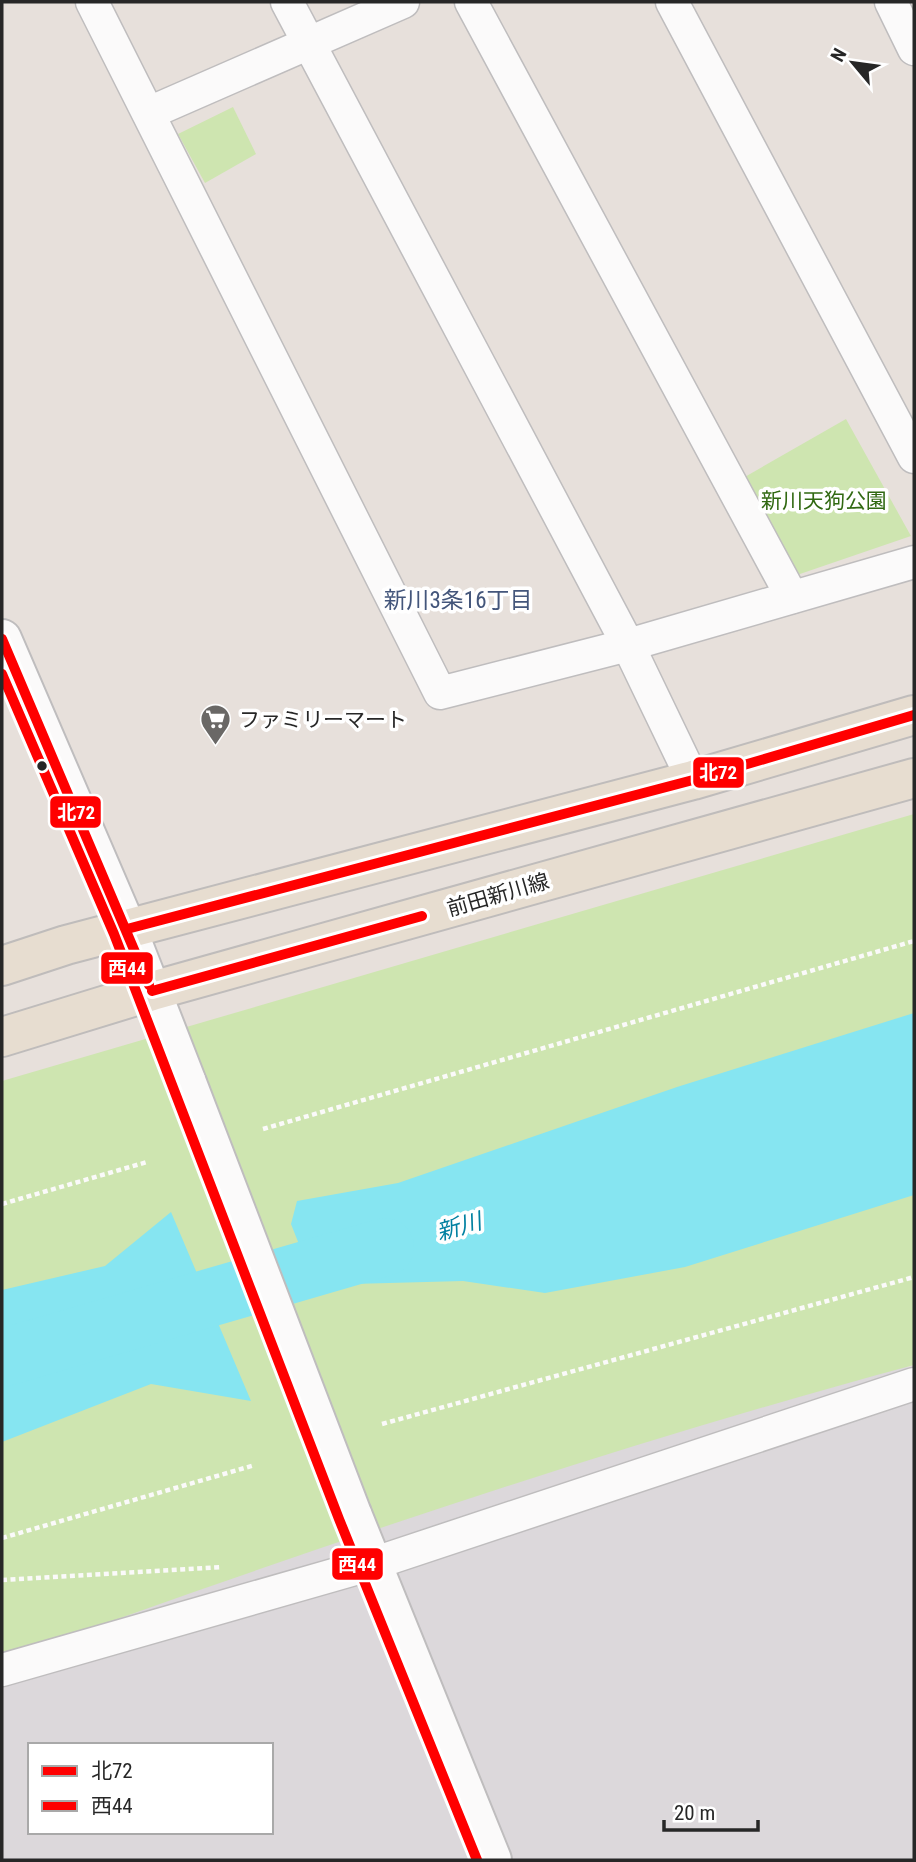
<svg xmlns="http://www.w3.org/2000/svg" width="916" height="1862" viewBox="0 0 916 1862" font-family="'Roboto Condensed','Noto Sans JP',sans-serif">
<style>
.industrial{fill:#dcd8db;fill-rule:evenodd}
.green{fill:#cee5b0}
.water{fill:#86e5f1}
.lines{fill:none;stroke-linecap:round;stroke-linejoin:round}
.river{stroke:#86e5f1;stroke-width:58}
.minor-casing{stroke:#bfbdbe;stroke-width:35}
.tertiary-casing{stroke:#bfbdbe;stroke-width:42}
.primary-casing{stroke:#bfbcbb;stroke-width:42}
.path{stroke:#fbfafa;stroke-width:4.5;stroke-dasharray:5 3.5;stroke-linecap:butt}
.minor{stroke:#fbfafa;stroke-width:32}
.tertiary{stroke:#fbfafa;stroke-width:38}
.primary{stroke:#e7ddd0;stroke-width:38}
.tertiary-bridge-casing{stroke:#bfbdbe;stroke-width:42;stroke-linecap:butt}
.tertiary-bridge{stroke:#fbfafa;stroke-width:38}
.bus-1-casing{stroke:#fff;stroke-width:16}
.bus-2-casing{stroke:#fff;stroke-width:16}
.bus-1{stroke:#f00;stroke-width:10}
.bus-2{stroke:#f00;stroke-width:10}
.bus-dot{fill:#272727;stroke:#fff;stroke-width:2.5}
.labels{text-anchor:middle;dominant-baseline:central;stroke-width:7;stroke-linejoin:round;paint-order:stroke}
.park-label{font-size:21px;fill:#316912;stroke:#fff}
.poi-label{font-size:21px;fill:#272727;stroke:#fff;text-anchor:start}
.street-label{font-size:21px;fill:#272727;stroke:#fff}
.neighbourhood-label{font-size:23px;fill:#44567b;stroke:#fff}
.water-label{font-size:23px;font-style:italic;fill:#0181a1;stroke:#fff}
.line-badge{stroke:#fff;stroke-width:2.5}
.badge-label{font-size:19px;text-anchor:middle;font-weight:bold;fill:#fff}
</style>
<rect width="100%" height="100%" fill="#e7e0db"/>
<!-- industrial -->
<path class="industrial" d="M896,1361L914,1371V1860H2V1625ZM30,1745H271V1832H30Z"/>
<!-- green -->
<g class="green">
<path d="M233,107L256,154L205,183L178,134Z"/>
<path d="M846,419L911,536L797,575L743,478Z"/>
<path d="M914,814V1365C606,1448 303,1552 2,1660V1081Z"/>
</g>
<!-- water -->
<g class="water">
<path d="M914,1013V1195L685,1267L545,1293L463,1281L315,1285L291,1224L297,1201L398,1183L677,1087Z"/>
<path d="M171,1212L251,1401L151,1384L2,1442V1290L105,1266Z"/>
</g>
<g class="lines">
<!-- river -->
<path class="river" d="M2,1358L385,1247"/>
<defs>
<g id="minor">
<path d="M92,2L440,693L628,645L914,562"/>
<path d="M287,2L628,645L693,780"/>
<path d="M471,2L792,597"/>
<path d="M672,2L914,457"/>
<path d="M891,2L914,49"/>
<path d="M149,113L403,2"/>
<path d="M2,1670L372,1564L914,1384"/>
</g>
<g id="tertiary">
<path d="M2,639L127,929L187,1083"/>
<path d="M352,1514L492,1860"/>
</g>
<g id="primary">
<path d="M2,966L66,945L693,780L914,715"/>
<path d="M2,1037L152,991L914,778"/>
</g>
</defs>
<!-- minor casing -->
<use href="#minor" class="minor-casing"/>
<!-- tertiary casing -->
<use href="#tertiary" class="tertiary-casing"/>
<!-- primary casing -->
<use href="#primary" class="primary-casing"/>
<!-- path -->
<g class="path">
<path d="M263,1129L914,941"/>
<path d="M2,1204L147,1162"/>
<path d="M382,1424L914,1277"/>
<path d="M2,1538L255,1465"/>
<path d="M2,1580L222,1567"/>
</g>
<!-- minor -->
<use href="#minor" class="minor"/>
<!-- tertiary -->
<use href="#tertiary" class="tertiary"/>
<!-- primary -->
<use href="#primary" class="primary"/>
<defs>
<path id="tertiary-bridge" d="M187,1083L352,1514"/>
</defs>
<!-- tertiary-bridge casing -->
<use href="#tertiary-bridge" class="tertiary-bridge-casing"/>
<!-- tertiary-bridge -->
<use href="#tertiary-bridge" class="tertiary-bridge"/>
<defs>
<g id="bus-1">
<path d="M2,639L149,985"/>
<path d="M127,929L693,780L914,715"/>
<path d="M152,991L422,916"/>
</g>
<path id="bus-2" d="M2,674L114,934L339,1519L477,1860"/>
</defs>
<!-- bus-1 casing -->
<use href="#bus-1" class="bus-1-casing"/>
<!-- bus-2 casing -->
<use href="#bus-2" class="bus-2-casing"/>
<!-- bus-1 -->
<use href="#bus-1" class="bus-1"/>
<!-- bus-2 -->
<use href="#bus-2" class="bus-2"/>
</g>
<!-- icons -->
<defs>
<symbol id="supermarket-pin" viewBox="-11 -11 22 30"><path d="M0 17L-7.5 6A9.5 9.5 0 1 1 7.5 6Z" fill="#6a6866" stroke="#fff"/><path d="M-6-5.5h2.5l.6 2H6L4.5 2H-2.5L-4.4-4H-6ZM-1.5 3.2a1.3 1.3 0 1 0 .1 0ZM3 3.2a1.3 1.3 0 1 0 .1 0Z" fill="#fff"/></symbol>
</defs>
<g fill-rule="evenodd">
<use href="#supermarket-pin" x="198" y="702" width="35" height="47"/>
</g>
<!-- markers -->
<circle class="bus-dot" cx="42" cy="766" r="6"/>
<g class="labels">
<!-- park labels -->
<g class="park-label">
<text x="824" y="501">新川天狗公園</text>
</g>
<!-- poi labels -->
<g class="poi-label">
<text x="239" y="720">ファミリーマート</text>
</g>
<!-- street labels -->
<g class="street-label">
<text transform="translate(498 895) rotate(-16)">前田新川線</text>
</g>
<!-- neighbourhood labels -->
<g class="neighbourhood-label">
<text x="458" y="600">新川3条16丁目</text>
</g>
<!-- water labels -->
<g class="water-label">
<text transform="translate(459 1227) rotate(-16)">新川</text>
</g>
</g>
<g class="line-badge">
<rect x="692" y="756" width="53" height="33" rx="7" fill="#f00"/>
<rect x="49" y="795" width="53" height="34" rx="7" fill="#f00"/>
<rect x="100" y="951" width="54" height="34" rx="7" fill="#f00"/>
<rect x="331" y="1547" width="53" height="34" rx="7" fill="#f00"/>
</g>
<g class="badge-label">
<text x="718" y="779">北72</text>
<text x="76" y="819">北72</text>
<text x="127" y="975">西44</text>
<text x="357" y="1571">西44</text>
</g>
<!-- border -->
<rect width="916" height="1862" fill="none" stroke="#272727" stroke-width="7"/>
<!-- legend -->
<rect x="28" y="1743" width="245" height="91" fill="#ffffff" stroke="#a9a9a9" stroke-width="2"/>
<rect x="42" y="1766" width="35" height="10" fill="#ff0000" stroke="#a9a9a9" stroke-width="2"/>
<text x="91" y="1778" font-size="21" fill="#272727">北72</text>
<rect x="42" y="1801" width="35" height="10" fill="#ff0000" stroke="#a9a9a9" stroke-width="2"/>
<text x="91" y="1813" font-size="21" fill="#272727">西44</text>
<!-- north arrow -->
<g transform="translate(853 63) rotate(299)" stroke="#ffffff" stroke-width="5" paint-order="stroke">
<path d="M0-5L12 26L0 18L-12 26Z" fill="#272727"/>
<text y="-10" font-size="19" font-weight="bold" text-anchor="middle" fill="#272727">N</text>
</g>
<!-- scale -->
<path d="M664 1820v10h94v-10" fill="none" stroke="#272727" stroke-width="3.5"/>
<text x="674" y="1820" font-size="21" fill="#272727" stroke="#ffffff" stroke-width="5" paint-order="stroke">20 m</text>
</svg>
